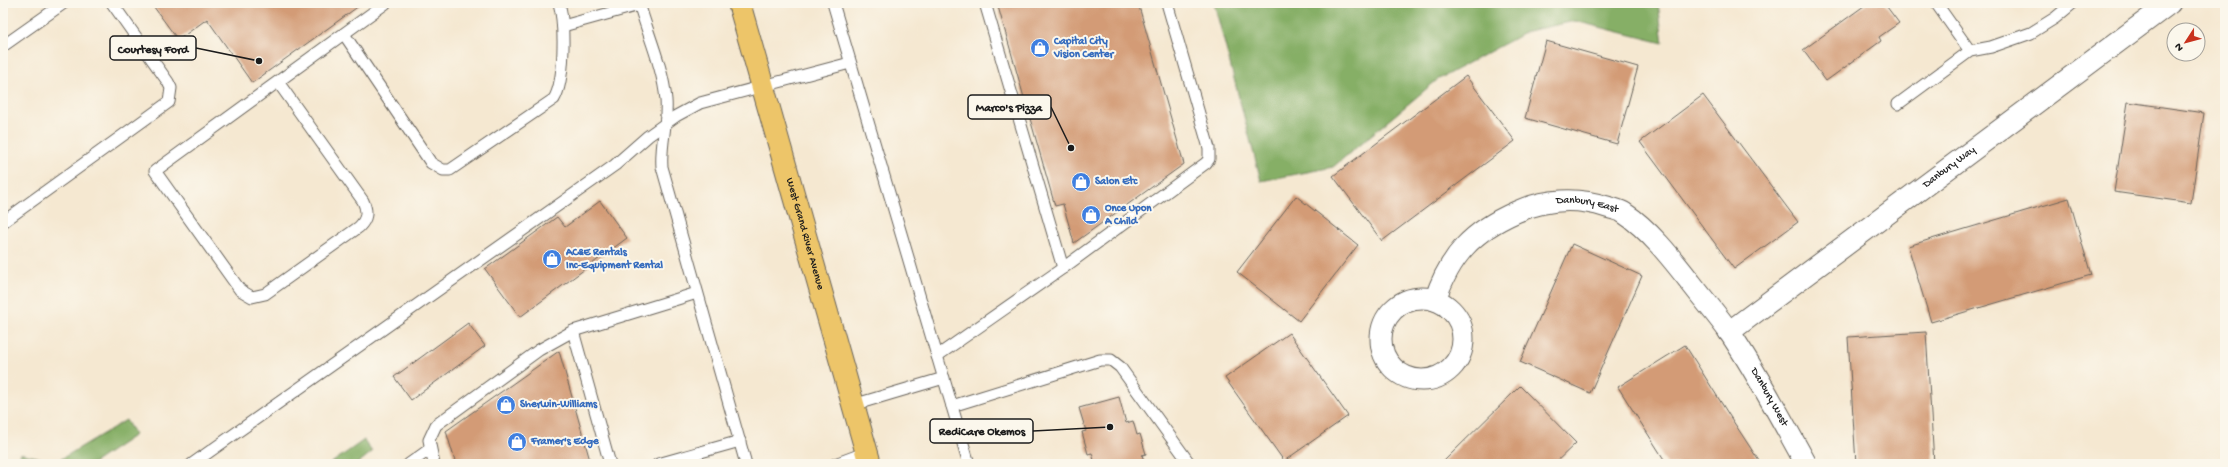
<svg xmlns="http://www.w3.org/2000/svg" width="2228" height="467" viewBox="0 0 2228 467" font-family="'Gochi Hand',sans-serif">
<style>
.forest{fill:#86af66;stroke:#516641}
.building{fill:#d39b76}
.lines{fill:none;stroke-linecap:round;stroke-linejoin:round}
.lane-casing{stroke:#68635b;stroke-width:13}
.street-casing{stroke:#68635b;stroke-width:23}
.primary-casing{stroke:#68635b;stroke-width:24}
.lane{stroke:#fff;stroke-width:11}
.street{stroke:#fff;stroke-width:21}
.primary{stroke:#edc569;stroke-width:22}
.labels{text-anchor:middle;dominant-baseline:central;stroke-width:4;stroke-linejoin:round;paint-order:stroke}
.shop-label{font-size:11px;font-weight:bold;fill:#366cbe;stroke:#fbf7ec;text-anchor:start}
.street-label{font-size:11px;fill:#1c1c1c;stroke:#fbf7ec}
.leader{fill:none;stroke:#1c1c1c;stroke-width:1.5}
.callout-dot{fill:#1c1c1c;stroke:#fbf7ec;stroke-width:1.5}
.callout{fill:#fbf7ec;stroke:#1c1c1c;stroke-width:1.5}
.callout-label{font-size:12px;text-anchor:middle;font-weight:bold;fill:#1c1c1c}
</style>
<rect width="100%" height="100%" fill="#fbf7ec"/>
<filter id="ink" filterUnits="userSpaceOnUse"><feTurbulence type="fractalNoise" baseFrequency=".025" numOctaves="2"/><feDisplacementMap in="SourceGraphic" scale="8" xChannelSelector="R" yChannelSelector="G"/><feConvolveMatrix kernelMatrix="1 2 1 2 8 2 1 2 1" color-interpolation-filters="sRGB"/></filter>
<filter id="wash" filterUnits="userSpaceOnUse"><feTurbulence type="fractalNoise" baseFrequency=".012" numOctaves="4" result="noise"/><feDisplacementMap in="SourceGraphic" scale="16" xChannelSelector="R" yChannelSelector="G"/><feGaussianBlur stdDeviation="0.9" result="paint"/><feColorMatrix in="noise" values="0 0 0 0 0 0 0 0 0 0 0 0 0 0 0 0 0 1.4 0 .05"/><feComposite in="paint" operator="in"/></filter>
<g filter="url(#wash)">
<rect width="100%" height="100%" fill="#f5e8d1"/>
<!-- forest -->
<g class="forest">
<path d="M1214,3H1658L1663,43L1575,21L1528,31L1437,80L1333,167L1261,181Z"/>
<path d="M126,420L135,435L92,464H21L20,453L56,462Z"/>
<path d="M364,440L372,452L357,464H330Z"/>
</g>
<g id="blocks">
<!-- building -->
<g class="building">
<path d="M151,3H363L252,83L207,19L178,40Z"/>
<path d="M997,3H1138L1184,164L1074,243L1063,204L1055,206Z"/>
<path d="M1868,3H1884L1899,23L1879,37L1881,41L1826,81L1803,50Z"/>
<path d="M1546,41L1638,67L1617,144L1525,118Z"/>
<path d="M1466,76L1515,141L1382,241L1333,176Z"/>
<path d="M1703,95L1798,222L1734,269L1640,142Z"/>
<path d="M2128,102L2204,113L2191,203L2114,192Z"/>
<path d="M1296,196L1358,245L1299,321L1237,272Z"/>
<path d="M2069,198L2091,275L1931,322L1908,246Z"/>
<path d="M600,201L627,238L520,317L485,269L557,217L565,227Z"/>
<path d="M1572,244L1642,276L1590,393L1520,362Z"/>
<path d="M468,323L485,346L411,400L394,377Z"/>
<path d="M1926,332L1934,464H1856L1848,337Z"/>
<path d="M1289,333L1348,416L1284,461L1225,378Z"/>
<path d="M1685,345L1729,415L1761,464H1667L1618,387Z"/>
<path d="M559,351L591,464H456L446,431Z"/>
<path d="M1520,386L1576,443L1554,464H1441Z"/>
<path d="M1119,397L1126,423L1133,421L1137,435L1140,434L1146,454L1142,455L1145,464H1095L1092,453L1088,454L1082,432L1086,431L1079,408Z"/>
</g>
</g>
</g>
<g filter="url(#ink)">
<use href="#blocks" fill-opacity="0" stroke="#68635b" stroke-width="1"/>
<g class="lines">
<defs>
<g id="lane">
<path d="M639,3C648,35 663,67 666,100C668,123 660,144 662,167L746,464"/>
<path d="M833,3L969,464"/>
<path d="M985,3L1063,268"/>
<path d="M1936,3L1970,51"/>
<path d="M563,26L639,5"/>
<path d="M344,34L431,163L443,170H450L554,99C565,81 565,24 559,3"/>
<path d="M3,46L64,3"/>
<path d="M278,82L363,201C368,212 367,219 359,227L265,294L252,297L240,290L155,171L386,3"/>
<path d="M1898,104L1970,51L1991,47L2031,33L2055,18L2073,3"/>
<path d="M3,222L169,102L171,88L168,82L112,3"/>
<path d="M937,356L1063,268L1206,163L1209,159V148L1167,3"/>
<path d="M853,405L944,378"/>
<path d="M952,406L1100,360H1111L1120,367L1190,464"/>
<path d="M192,464L615,165L648,136L676,116L700,103L850,63"/>
<path d="M409,464L430,449"/>
<path d="M434,464L429,440L436,425L539,350L573,331"/>
<path d="M610,464L573,331L697,293"/>
<path d="M658,464L740,441"/>
<path d="M835,464L867,452"/>
</g>
<g id="street">
<circle cx="1422" cy="339" r="41"/>
<path id="s1" d="M1435,300C1450,255 1473,231 1516,212C1545,199 1577,197 1607,207C1613,209 1620,210 1624,213C1649,229 1673,260 1691,283C1704,300 1718,316 1730,333C1758,375 1782,420 1806,464"/>
<path id="s2" d="M1729,332L2170,3"/>
</g>
<g id="primary">
<path id="s3" d="M739,3L870,464"/>
</g>
</defs>
<!-- lane casing -->
<use href="#lane" class="lane-casing"/>
<!-- street casing -->
<use href="#street" class="street-casing"/>
<!-- primary casing -->
<use href="#primary" class="primary-casing"/>
<!-- lane -->
<use href="#lane" class="lane"/>
<!-- street -->
<use href="#street" class="street"/>
<!-- primary -->
<use href="#primary" class="primary"/>
</g>
</g>
<!-- icons -->
<defs>
<symbol id="shop-disc" viewBox="-11 -11 22 22"><circle r="9.5" fill="#3f7fe0" stroke="#fbf7ec"/><path d="M-5-2.5h2.3a2.7 3.5 0 0 1 5.4 0H5L5.5 6h-11ZM-1.5-2.5h3a1.5 2.3 0 0 0-3 0Z" fill="#fff"/></symbol>
</defs>
<g fill-rule="evenodd">
<use href="#shop-disc" x="1029" y="37" width="22" height="22"/>
<use href="#shop-disc" x="1070" y="171" width="22" height="22"/>
<use href="#shop-disc" x="1080" y="204" width="22" height="22"/>
<use href="#shop-disc" x="541" y="248" width="22" height="22"/>
<use href="#shop-disc" x="495" y="394" width="22" height="22"/>
<use href="#shop-disc" x="506" y="431" width="22" height="22"/>
</g>
<g class="labels">
<!-- shop labels -->
<g class="shop-label">
<text x="1054" y="42">Capital City<tspan x="1054" dy="13">Vision Center</tspan></text>
<text x="1095" y="182">Salon Etc</text>
<text x="1105" y="209">Once Upon<tspan x="1105" dy="13">A Child</tspan></text>
<text x="566" y="253">AC&amp;E Rentals<tspan x="566" dy="13">Inc-Equipment Rental</tspan></text>
<text x="520" y="405">Sherwin-Williams</text>
<text x="531" y="442">Framer's Edge</text>
</g>
<!-- street labels -->
<g class="street-label">
<text stroke="none"><textPath href="#s2" startOffset="275">Danbury Way</textPath></text>
<text stroke="none"><textPath href="#s1" startOffset="197">Danbury East</textPath></text>
<text stroke="none"><textPath href="#s3" startOffset="240">West Grand River Avenue</textPath></text>
<text stroke="none"><textPath href="#s1" startOffset="471">Danbury West</textPath></text>
</g>
</g>
<!-- callouts -->
<path class="leader" d="M259 61L196 48M1071 148L1051 107M1110 427L1033 431"/>
<g class="callout-dot">
<circle cx="259" cy="61" r="4"/>
<circle cx="1071" cy="148" r="4"/>
<circle cx="1110" cy="427" r="4"/>
</g>
<g class="callout">
<rect x="110" y="36" width="86" height="24" rx="4"/>
<rect x="968" y="95" width="83" height="24" rx="4"/>
<rect x="930" y="419" width="103" height="24" rx="4"/>
</g>
<g class="callout-label">
<text x="153" y="53">Courtesy Ford</text>
<text x="1009" y="111">Marco's Pizza</text>
<text x="982" y="435">RediCare Okemos</text>
</g>
<!-- margin -->
<rect width="2228" height="467" fill="none" stroke="#fbf7ec" stroke-width="16"/>
<!-- north arrow -->
<g transform="translate(2186 42) rotate(234)"><circle r="19" fill="#fbf7ec" stroke="#a29f99"/>
<path d="M0-3L7 15L0 10L-7 15Z" fill="#c8321e"/>
<text y="-6" font-size="11" font-weight="bold" text-anchor="middle" fill="#1c1c1c">N</text>
</g>
</svg>
